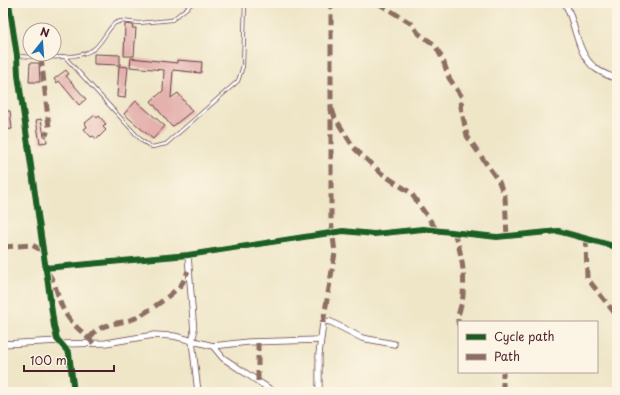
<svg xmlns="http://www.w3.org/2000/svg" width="620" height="395" viewBox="0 0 620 395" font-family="'Playpen Sans',sans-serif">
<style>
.building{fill:#e4b1ad}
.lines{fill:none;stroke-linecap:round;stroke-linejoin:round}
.service-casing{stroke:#633d43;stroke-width:4}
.minor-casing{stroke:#633d43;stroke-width:7}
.service{stroke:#fff;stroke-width:2.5}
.minor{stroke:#fff;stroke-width:5.5}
.quiet{stroke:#8d6e63;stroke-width:5;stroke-dasharray:10 5;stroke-linecap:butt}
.cycleway-casing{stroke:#fcf5e5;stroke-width:8}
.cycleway{stroke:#1b5e20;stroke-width:6}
</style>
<rect width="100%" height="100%" fill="#fcf5e5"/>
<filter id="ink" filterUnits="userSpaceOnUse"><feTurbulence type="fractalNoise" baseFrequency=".025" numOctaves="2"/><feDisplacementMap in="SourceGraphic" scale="8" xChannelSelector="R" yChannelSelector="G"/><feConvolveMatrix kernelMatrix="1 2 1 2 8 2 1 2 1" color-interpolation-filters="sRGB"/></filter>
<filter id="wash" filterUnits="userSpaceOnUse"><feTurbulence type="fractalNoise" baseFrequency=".012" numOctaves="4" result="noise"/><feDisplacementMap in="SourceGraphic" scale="16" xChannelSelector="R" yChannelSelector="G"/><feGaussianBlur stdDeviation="0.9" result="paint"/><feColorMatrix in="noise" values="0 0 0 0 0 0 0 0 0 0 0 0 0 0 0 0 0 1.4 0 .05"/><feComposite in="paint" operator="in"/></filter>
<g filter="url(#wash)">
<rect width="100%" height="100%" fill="#efe6c8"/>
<g id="blocks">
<!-- building -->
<g class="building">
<path d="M125,24L133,25L132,28H136L134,56H124Z"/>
<path d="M94,54L120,55V65L94,64Z"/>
<path d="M131,58L177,63V60L202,62L201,73L173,70L171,98L178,93L192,111L172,127L151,101L163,91L164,70L130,67Z"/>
<path d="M30,63H39L40,82H29Z"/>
<path d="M119,66L128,67L125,98L117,97Z"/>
<path d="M66,70L69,74L66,76L86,99L79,105L59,81L57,83L54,79Z"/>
<path d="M136,101L165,126L153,139L124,114Z"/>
<path d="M3,111H10L12,129L4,130Z"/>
<path d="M95,115L97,118L99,116L106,124L103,127L106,130L97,139L93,136L91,137L84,129L87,127L85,123Z"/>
<path d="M41,119L44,136H46L47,142L40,143L36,120Z"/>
</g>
</g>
</g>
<g filter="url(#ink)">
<use href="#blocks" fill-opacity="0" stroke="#633d43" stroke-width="1"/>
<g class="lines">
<defs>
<g id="service">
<path d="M18,56C38,57 79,61 95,48C103,41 107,30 115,23L121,21L139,23L172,20L193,3"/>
<path d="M64,56L142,141L152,147L166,144L238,81L243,66L245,3"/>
</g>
<g id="minor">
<path d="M9,3L17,56L18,75L54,326L57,339L69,353L74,392"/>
<path d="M565,3C576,23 576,53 595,68C601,73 610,76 617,79"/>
<path d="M188,255L194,333L192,341L198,392"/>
<path d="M45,268L188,255L343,231L374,234L423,229L497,237L558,231L617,247"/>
<path d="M3,344L59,341"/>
<path d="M63,344L106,343L154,335L174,336L213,346L223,358L274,392"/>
<path d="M213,346L248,342L319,340"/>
<path d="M319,392V354L323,323L325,321L331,322L362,338L394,344"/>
</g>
</defs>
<!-- service casing -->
<use href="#service" class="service-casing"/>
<!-- minor casing -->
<use href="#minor" class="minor-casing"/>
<!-- service -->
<use href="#service" class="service"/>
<!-- minor -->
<use href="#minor" class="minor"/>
<!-- quiet -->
<g class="quiet">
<path d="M378,3L412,24L418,33L435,45L443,60L449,78L462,97L461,107L467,136L499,182L505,197L507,237"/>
<path d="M41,57L49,127L46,135"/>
<path d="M332,109L335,118L354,148L381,173L411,193L436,229"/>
<path d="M453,231C462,251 465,274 463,295C463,304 455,317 459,325"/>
<path d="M586,238L587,278L617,316"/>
<path d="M3,247L32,245L43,251"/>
<path d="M48,273C58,287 57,298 64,311C71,324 84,333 94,344"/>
<path d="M323,323L335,253L331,220V3"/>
<path d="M89,339C100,322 116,325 133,319C143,316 174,293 181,285C184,281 186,275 188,271"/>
<path d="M258,381V343"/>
<path d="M503,392V372"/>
</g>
<defs>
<g id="cycleway">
<path d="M9,3L17,56L18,75L54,326L57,339L69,353L74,392"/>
<path d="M45,268L188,255L343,231L374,234L423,229L497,237L558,231L617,247"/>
</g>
</defs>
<!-- cycleway casing -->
<use href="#cycleway" class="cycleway-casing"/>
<!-- cycleway -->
<use href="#cycleway" class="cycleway"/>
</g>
</g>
<!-- margin -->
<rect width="620" height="395" fill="none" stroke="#fcf5e5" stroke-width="16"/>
<!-- legend -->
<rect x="458" y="321" width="140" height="52" fill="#fcf5e5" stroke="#b59f9b"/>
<rect x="466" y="334" width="20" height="6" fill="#1b5e20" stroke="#b59f9b"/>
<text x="494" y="341" font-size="12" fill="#4a1f2b">Cycle path</text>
<rect x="466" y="354" width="20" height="6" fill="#8d6e63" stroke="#b59f9b"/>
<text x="494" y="361" font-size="12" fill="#4a1f2b">Path</text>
<!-- north arrow -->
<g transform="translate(42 42) rotate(17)"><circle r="19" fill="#fcf5e5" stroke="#b59f9b"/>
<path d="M0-3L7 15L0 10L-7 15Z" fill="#1f6fb2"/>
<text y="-6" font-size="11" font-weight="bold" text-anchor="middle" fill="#4a1f2b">N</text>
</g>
<!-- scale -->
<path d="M24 365v6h90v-6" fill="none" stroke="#4a1f2b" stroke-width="2"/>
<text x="30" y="365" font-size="12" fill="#4a1f2b" stroke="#fcf5e5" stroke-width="3" paint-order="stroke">100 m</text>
</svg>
